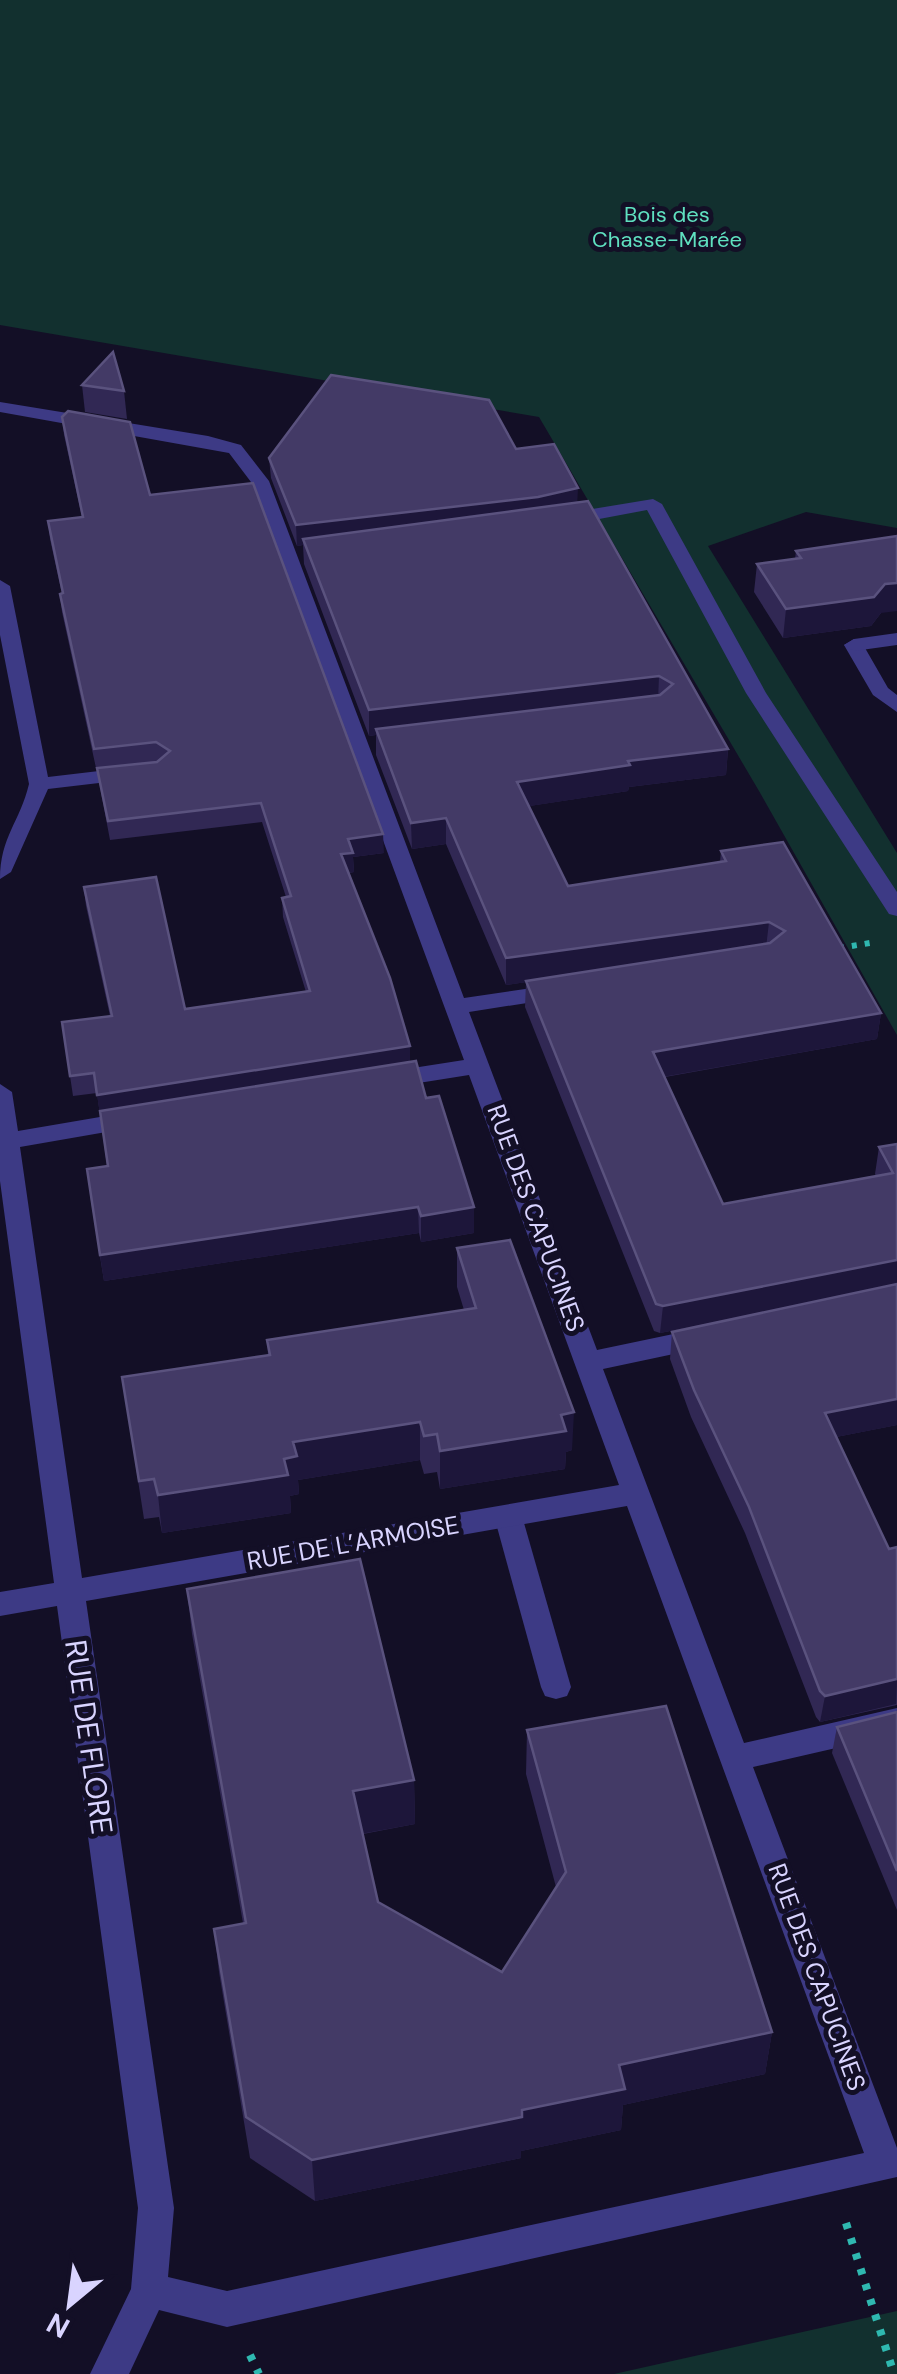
<svg xmlns="http://www.w3.org/2000/svg" width="897" height="2374" viewBox="0 0 897 2374" font-family="'DM Sans',sans-serif">
<style>
.green{fill:#12302f}
.lines{fill:none;stroke-linecap:round;stroke-linejoin:round}
.path-far1{stroke:#2fb8b0;stroke-width:6;stroke-dasharray:5 8;stroke-linecap:butt}
.path{stroke:#2fb8b0;stroke-width:8;stroke-dasharray:6 10;stroke-linecap:butt}
.service{fill:#3d3a85;fill-rule:evenodd}
.pedestrian{fill:#3d3a85;fill-rule:evenodd}
.minor{fill:#3d3a85;fill-rule:evenodd}
.wall{fill:#312854}
.shaded-wall{fill:#1d163a}
.building{fill:#433a66;stroke:#5a527e;stroke-width:2.5}
.labels{text-anchor:middle;dominant-baseline:central;stroke-width:10;stroke-linejoin:round;paint-order:stroke}
.far-park-label{font-size:22px;fill:#5fe0c0;stroke:#130f26}
.street-label{font-size:25px;fill:#d9d4ff;stroke:#130f26}
.near-street-label{font-size:30px;fill:#d9d4ff;stroke:#130f26}
</style>
<rect width="100%" height="100%" fill="#130f26"/>
<!-- green -->
<g class="green">
<path d="M0,0H897V528L806,512L708,546L897,853V1035L759,791L539,417L0,325Z"/>
<path d="M897,2311V2374H614Z"/>
</g>
<g class="lines">
<!-- path-far1 -->
<path class="path-far1" d="M839,948L876,942"/>
<!-- path -->
<g class="path">
<path d="M846,2223L894,2374"/>
<path d="M250,2355L259,2374"/>
</g>
<!-- service -->
<g class="service">
<path d="M854,639L861,641L888,688L897,695V712L873,695L844,645Z"/>
<path d="M508,1505L518,1508L522,1516L571,1687L567,1696L556,1699L545,1696L541,1687L494,1516L498,1508Z"/>
</g>
<!-- pedestrian -->
<path class="pedestrian" d="M653,499L662,504L766,693L897,892V916L889,914L746,693L647,510L562,526L553,520L562,514Z"/>
<!-- minor -->
<g class="minor">
<path d="M0,402L208,436L241,445L269,481L464,998L559,984L571,991L559,998L469,1012L597,1350L702,1328L711,1331L715,1338L711,1345L702,1348L603,1369L744,1743L897,1708V1734L753,1767L897,2148V2177L227,2327L159,2310L129,2374H90L131,2289L138,2208L57,1606L0,1616V1592L54,1583L0,1181V1084L12,1092L18,1131L135,1111L147,1119L135,1127L20,1147L82,1578L619,1485L469,1075L387,1088L375,1080L387,1072L464,1060L251,482L229,453L0,412ZM627,1506L864,2153L227,2291L168,2277L174,2208L86,1601Z"/>
<path d="M0,580L10,586L48,777L133,767L143,773L133,779L48,789L11,872L0,879C0,837 20,822 29,784L0,635Z"/>
<path d="M897,633V645L854,651L844,645L854,639Z"/>
</g>
</g>
<!-- wall -->
<g class="wall">
<path d="M82,385L124,391L127,419L85,412Z"/>
<path d="M62,417L150,495L384,853L353,857L354,872L349,873L410,1062L474,1207V1233L421,1242L419,1233L104,1281L90,1195L107,1166L97,1093L73,1096L62,1022L110,1016L86,906L84,887L185,1009L306,992L283,917L282,898L286,897L262,822L110,840L100,787L97,768L157,761L96,768L62,612L60,594H62L50,539L48,521L82,517L64,435Z"/>
<path d="M516,449L578,502L728,749L726,775L629,787L628,791L529,806L568,886L720,862L721,851L881,1013L877,1039L665,1077L723,1204L876,1176L875,1174L879,1147L897,1144V1425L836,1437L889,1549L897,1547V1705L820,1722L816,1717L745,1533L691,1417L670,1359L672,1332L757,1314L660,1333L654,1331L525,1007L526,982L506,985L446,844L412,849L376,755V735L369,736L304,564L303,545L297,546L271,478L269,458Z"/>
<path d="M796,551L881,613L871,626L783,638L754,592L757,564L795,559Z"/>
<path d="M457,1248L572,1450L566,1452L565,1469L440,1489L437,1472L424,1474L420,1460L298,1480L299,1494L290,1496L291,1513L162,1533L159,1517L144,1519L122,1377L268,1355L267,1340L464,1310L457,1287Z"/>
<path d="M187,1589L414,1780L415,1824L363,1834L378,1902L502,1972L556,1887L526,1774L527,1730L772,2032L765,2074L623,2105L621,2130L521,2151V2158L315,2201L250,2158L219,1972L214,1929L243,1923L192,1634Z"/>
<path d="M897,1712V1910L832,1753L837,1727Z"/>
</g>
<!-- shaded-wall -->
<g class="shaded-wall">
<path d="M578,488L577,508L303,539V545L297,546L296,525Z"/>
<path d="M897,583V611L881,613L871,626L783,638L786,609L885,584Z"/>
<path d="M659,676L658,701L376,729V735L369,736V710Z"/>
<path d="M728,749L726,775L629,787L628,791L517,808V782L628,761Z"/>
<path d="M446,818V844L412,849L411,823Z"/>
<path d="M383,834L384,853L353,857L354,872L342,874L341,854L348,839Z"/>
<path d="M769,922L766,948L506,985V958Z"/>
<path d="M881,1013L877,1039L651,1079L653,1052Z"/>
<path d="M410,1046V1066L100,1114L97,1095Z"/>
<path d="M418,1207L419,1233L104,1281L100,1255Z"/>
<path d="M474,1207V1233L421,1242V1216Z"/>
<path d="M897,1260V1286L660,1333L663,1306Z"/>
<path d="M897,1399V1425L821,1440L825,1413Z"/>
<path d="M574,1412L572,1450L566,1452L565,1469L440,1489V1451Z"/>
<path d="M420,1422V1460L298,1480L299,1494L290,1496L291,1513L162,1533L158,1495L284,1459L293,1442Z"/>
<path d="M897,1679L896,1704L820,1722L825,1696Z"/>
<path d="M414,1780L415,1824L355,1835L353,1791Z"/>
<path d="M772,2032L765,2074L623,2105L621,2130L521,2151V2158L315,2201L312,2160L522,2110L619,2065Z"/>
</g>
<!-- building -->
<g class="building">
<path d="M113,352L124,391L82,385Z"/>
<path d="M331,375L489,400L516,449L554,444L578,488L538,497L296,525L269,458Z"/>
<path d="M68,411L130,422L150,495L253,483L383,834L348,839L353,853L341,854L390,978L410,1046L97,1095L94,1073L70,1076L62,1022L112,1016L84,887L156,877L185,1009L310,991L282,898L291,896L261,803L108,821L97,768L157,762L170,751L156,742L94,749L60,594L63,593L48,521L83,517L62,417Z"/>
<path d="M588,501L728,749L628,761L630,765L517,782L568,886L726,861L721,851L783,842L881,1013L653,1052L723,1204L893,1173L879,1147L897,1144V1260L663,1306L656,1304L526,981L770,943L785,931L769,922L506,958L446,818L411,823L376,729L660,695L673,684L659,676L369,710L303,539Z"/>
<path d="M897,536V583L885,584L874,597L786,609L757,564L801,558L796,551Z"/>
<path d="M416,1061L426,1098L439,1096L474,1207L421,1216L418,1207L100,1255L87,1169L108,1166L100,1111Z"/>
<path d="M510,1240L574,1412L561,1415L566,1431L440,1451L437,1434L424,1436L420,1422L293,1442L297,1456L284,1459L288,1475L158,1495L154,1479L139,1481L122,1377L270,1355L267,1340L476,1308L457,1248Z"/>
<path d="M897,1284V1399L825,1413L889,1549L897,1547V1679L825,1696L820,1691L749,1507L694,1390L672,1332Z"/>
<path d="M360,1559L414,1780L353,1791L378,1902L502,1972L566,1872L527,1730L666,1706L772,2032L619,2065L625,2089L522,2110V2117L312,2160L246,2117L214,1929L246,1923L187,1589Z"/>
<path d="M897,1712V1871L837,1727Z"/>
</g>
<g class="labels">
<!-- far-park labels -->
<g class="far-park-label">
<text x="667" y="214">Bois des<tspan x="667" dy="25">Chasse-Marée</tspan></text>
</g>
<!-- street labels -->
<g class="street-label">
<text transform="translate(536 1218) rotate(70)">RUE DES CAPUCINES</text>
<text transform="translate(353 1543) rotate(-10)">RUE DE L’ARMOISE</text>
<text transform="translate(817 1977) rotate(70)">RUE DES CAPUCINES</text>
</g>
<!-- near-street labels -->
<g class="near-street-label">
<text transform="translate(89 1737) rotate(82)">RUE DE FLORE</text>
</g>
</g>
<!-- north arrow -->
<g transform="translate(70 2304) rotate(209)" stroke="#130f26" stroke-width="8" paint-order="stroke">
<path d="M0-8L18 38L0 25L-18 38Z" fill="#d9d4ff"/>
<text y="-15" font-size="28" font-weight="bold" text-anchor="middle" fill="#d9d4ff">N</text>
</g>
</svg>
